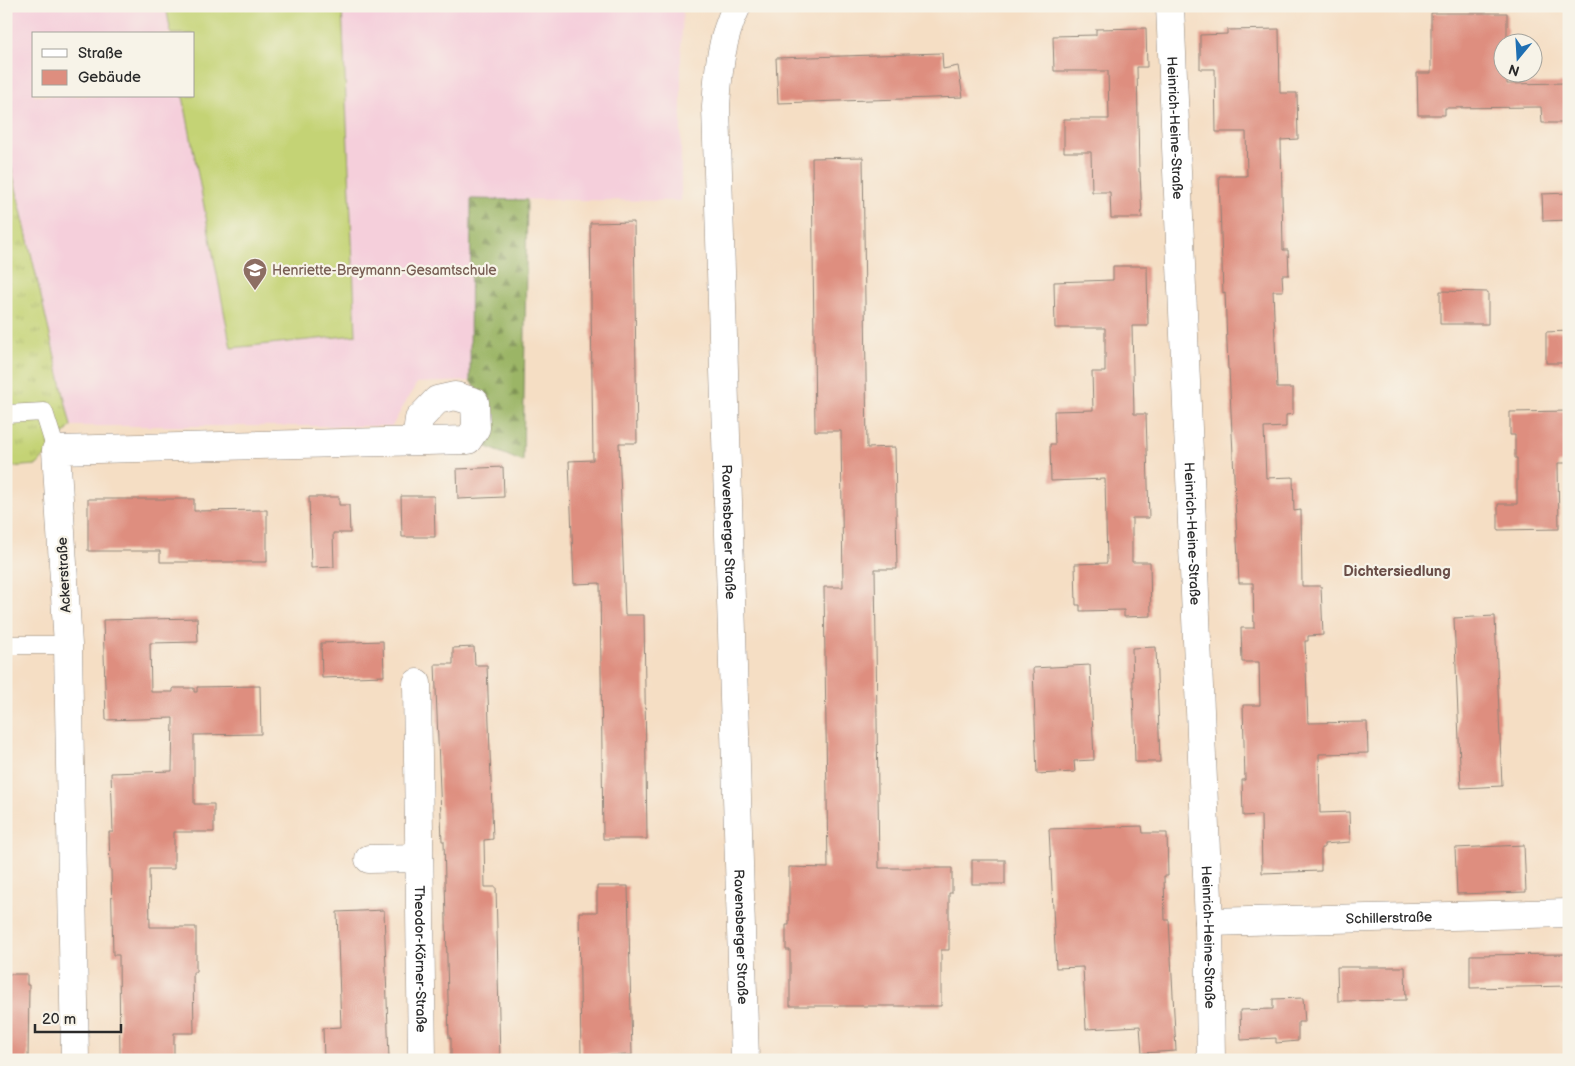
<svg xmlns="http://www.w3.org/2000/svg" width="1575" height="1066" viewBox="0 0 1575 1066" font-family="'Balsamiq Sans',sans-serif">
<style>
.built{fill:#f5cfdb;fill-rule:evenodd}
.grass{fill:url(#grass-tufts);stroke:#787f50}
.forest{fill:url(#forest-firs);stroke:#637048}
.garden{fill:#c4d375;stroke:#787f50}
.building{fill:#de8e7f}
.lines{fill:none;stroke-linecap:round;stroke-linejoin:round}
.lane-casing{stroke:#908478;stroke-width:19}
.street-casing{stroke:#908478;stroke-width:29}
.lane{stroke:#fff;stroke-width:18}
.street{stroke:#fff;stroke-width:28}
.labels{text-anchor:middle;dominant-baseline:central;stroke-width:4.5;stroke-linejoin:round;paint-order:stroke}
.street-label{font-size:14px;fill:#2b2b2b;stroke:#f7f3e8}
.education-label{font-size:14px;fill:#785e54;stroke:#f7f3e8;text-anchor:start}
.neighbourhood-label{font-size:15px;font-weight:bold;fill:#6a4e48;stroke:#f7f3e8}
</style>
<defs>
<pattern id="grass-tufts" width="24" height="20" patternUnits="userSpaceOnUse" patternTransform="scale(1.25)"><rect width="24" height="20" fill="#c4d375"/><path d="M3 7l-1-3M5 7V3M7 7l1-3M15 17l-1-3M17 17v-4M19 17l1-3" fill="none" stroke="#a9b565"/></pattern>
<pattern id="forest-firs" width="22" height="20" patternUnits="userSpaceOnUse" patternTransform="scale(1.25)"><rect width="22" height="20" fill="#9bb566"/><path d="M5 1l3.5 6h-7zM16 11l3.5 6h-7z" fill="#7f9354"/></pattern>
</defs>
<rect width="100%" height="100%" fill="#f7f3e8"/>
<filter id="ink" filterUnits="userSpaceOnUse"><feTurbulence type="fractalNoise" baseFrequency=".02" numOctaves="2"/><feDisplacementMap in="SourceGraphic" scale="10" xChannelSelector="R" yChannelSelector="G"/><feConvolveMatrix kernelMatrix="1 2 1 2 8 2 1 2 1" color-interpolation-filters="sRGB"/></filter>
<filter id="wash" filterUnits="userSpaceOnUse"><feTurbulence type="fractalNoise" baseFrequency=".0096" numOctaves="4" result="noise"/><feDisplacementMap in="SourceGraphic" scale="20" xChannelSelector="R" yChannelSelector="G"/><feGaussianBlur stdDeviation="1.12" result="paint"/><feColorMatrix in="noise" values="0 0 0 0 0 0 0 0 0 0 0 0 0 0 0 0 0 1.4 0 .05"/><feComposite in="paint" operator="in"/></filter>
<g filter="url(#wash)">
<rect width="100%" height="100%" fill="#f5dec4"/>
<!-- built -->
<path class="built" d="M6,6H683L681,53V201L471,199L470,381L417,383L392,426H71L6,145ZM34,34H194V96H34Z"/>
<!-- grass -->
<path class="grass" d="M6,145L71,426L37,465L6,467Z"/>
<!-- forest -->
<path class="forest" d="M471,199L527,200L523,462L485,446V397L470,381Z"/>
<!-- garden -->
<path class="garden" d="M166,6H342L356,335L231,348L183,96H194V34H171Z"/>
<g id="blocks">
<!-- building -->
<g class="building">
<path d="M1431,13H1507V42H1502V72H1507V84L1569,83V123H1542L1541,107L1445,108V115H1418L1417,73H1431Z"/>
<path d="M1146,28L1147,67H1137L1139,172H1140L1142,218H1111L1110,192H1092L1091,152H1064V119H1109L1108,71H1054L1053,36L1096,35V29Z"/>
<path d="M1279,29L1280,93H1297L1298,139L1281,140L1283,250H1288L1289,275H1282L1283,291H1273L1277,388H1293V414L1286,415V427L1264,428L1266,478L1293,477L1294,511L1301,510L1302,586H1321L1323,635L1308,636V641H1305L1308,723L1367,722L1368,753L1319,754L1320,813L1349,812L1350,842L1324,844V848H1321V871L1262,873L1261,815L1243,816L1242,780H1245L1243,705H1260L1259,662H1242L1241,628H1254L1253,583H1239L1229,369H1228L1225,292L1223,293L1219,176H1247L1246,132H1216L1215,69H1200V35L1227,34V30Z"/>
<path d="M942,53L943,69L958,66L963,97L778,103L776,58Z"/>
<path d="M863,157L867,448L895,447L897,569H875L879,868H952V893H949V950H941V1006H790V950H786V925H789V867L828,868L824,587H843L841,431H815L812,158Z"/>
<path d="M1569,193V220L1543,221L1542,194Z"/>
<path d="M634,222L637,443H619L625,615H644L647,839H603L600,583L574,584L569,461L593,460L590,223Z"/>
<path d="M1113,266H1147L1148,326H1132L1134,414H1146L1149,518H1132V562H1150L1151,616L1124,617V610L1080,611V605H1076L1075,564L1107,563L1105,479L1051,481L1050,444H1055L1054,411L1093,410L1092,372H1105V328H1055L1054,282L1113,280Z"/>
<path d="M1440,291L1488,292V324H1440Z"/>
<path d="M1569,331V363H1546V332Z"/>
<path d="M1569,411V463H1558L1559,529L1498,530V504H1517V458H1515V435H1510V412Z"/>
<path d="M503,467L504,497L458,499L457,469Z"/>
<path d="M401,496H434L435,537H402Z"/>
<path d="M309,497H339V505H349L350,533H333L334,567L311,568Z"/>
<path d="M88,499H194V511L267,510V562H160V551H88Z"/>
<path d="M1495,616L1502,786L1461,788L1454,618Z"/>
<path d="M197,618L198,642L150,643L151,692H173V688H194V692H197V687L260,686L261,734L194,735V804H214V832H174V869H149L150,927H196V972H193L194,1033H174V1060H120L119,955H113L111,869H110L109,832H113L111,773L172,771L173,718L106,720L103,620Z"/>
<path d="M383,641L384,676L322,678L321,643Z"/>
<path d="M474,647L475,665H487L493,839L484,840L485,887H496L500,1060H451V1038H449L444,841H442L435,664H453V648Z"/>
<path d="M1156,647L1160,762H1135L1132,648Z"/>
<path d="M1090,665L1094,760L1074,761L1075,772L1037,774L1033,668Z"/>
<path d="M1142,826L1143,833H1167L1168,876H1164L1165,920H1169L1176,1051L1142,1053L1140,1026L1086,1029L1083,967L1056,968L1049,829Z"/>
<path d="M1524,845L1526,892L1457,894L1455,848Z"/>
<rect x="972" y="860" width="33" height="24"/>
<path d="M597,886H628L632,1055L581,1056L579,912H597Z"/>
<path d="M384,910L389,1060H324L323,1028L341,1027L337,912Z"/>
<path d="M1569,954V986L1470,988V955Z"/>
<path d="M1337,967H1405L1406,1000L1338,1001Z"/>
<path d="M6,974H27V985H29L28,1060H6Z"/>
<path d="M1303,998L1305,1022H1298V1041L1276,1043V1038L1241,1040L1240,1010L1273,1009V999Z"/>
</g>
</g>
</g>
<g filter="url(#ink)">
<use href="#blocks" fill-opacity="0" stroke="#908478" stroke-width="1"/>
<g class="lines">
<defs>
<g id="lane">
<path d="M6,414L44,412L56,450"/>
<path d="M6,645H68"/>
</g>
<g id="street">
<path id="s1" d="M737,6C721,38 718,72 716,107L745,1060"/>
<path id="s2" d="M1170,6L1209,922L1211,1060"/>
<path id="s3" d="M417,683L422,1060"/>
<path d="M369,859L419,858"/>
<path id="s4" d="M1209,922L1569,913"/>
<path d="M75,1060L68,645L56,450L468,440L476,428L475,402L455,396L437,400L419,419L416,441"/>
</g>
</defs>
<!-- lane casing -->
<use href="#lane" class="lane-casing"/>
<!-- street casing -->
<use href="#street" class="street-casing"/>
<!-- lane -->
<use href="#lane" class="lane"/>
<!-- street -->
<use href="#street" class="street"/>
</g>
</g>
<!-- icons -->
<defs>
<symbol id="school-pin" viewBox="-11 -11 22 30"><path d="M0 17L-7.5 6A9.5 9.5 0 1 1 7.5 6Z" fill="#8d6e63" stroke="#f7f3e8"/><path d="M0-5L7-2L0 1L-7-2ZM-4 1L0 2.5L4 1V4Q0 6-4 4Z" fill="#fff"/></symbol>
</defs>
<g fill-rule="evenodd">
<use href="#school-pin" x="241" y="256" width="28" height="38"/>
</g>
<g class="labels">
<!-- street labels -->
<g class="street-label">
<text stroke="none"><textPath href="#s2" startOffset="122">Heinrich-Heine-Straße</textPath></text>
<text stroke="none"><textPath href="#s1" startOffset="529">Ravensberger Straße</textPath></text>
<text stroke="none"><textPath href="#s2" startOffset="528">Heinrich-Heine-Straße</textPath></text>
<text transform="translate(64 575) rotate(-93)">Ackerstraße</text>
<text stroke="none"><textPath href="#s4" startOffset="180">Schillerstraße</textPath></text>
<text stroke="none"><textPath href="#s1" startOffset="934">Ravensberger Straße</textPath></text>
<text stroke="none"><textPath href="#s2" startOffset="932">Heinrich-Heine-Straße</textPath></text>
<text stroke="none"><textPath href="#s3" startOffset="276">Theodor-Körner-Straße</textPath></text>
</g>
<!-- education labels -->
<g class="education-label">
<text x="272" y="270">Henriette-Breymann-Gesamtschule</text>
</g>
<!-- neighbourhood labels -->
<g class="neighbourhood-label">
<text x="1397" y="571">Dichtersiedlung</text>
</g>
</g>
<!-- margin -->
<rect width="1575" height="1066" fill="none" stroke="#f7f3e8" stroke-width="25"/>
<!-- legend -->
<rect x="32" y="32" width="162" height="65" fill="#f7f3e8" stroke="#a5a39c"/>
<rect x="42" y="49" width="25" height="8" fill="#ffffff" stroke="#a5a39c"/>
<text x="78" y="58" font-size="15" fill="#2b2b2b">Straße</text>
<rect x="42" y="70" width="25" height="15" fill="#de8e7f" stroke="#a5a39c"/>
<text x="78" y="82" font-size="15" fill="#2b2b2b">Gebäude</text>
<!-- north arrow -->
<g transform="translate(1518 58) rotate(198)"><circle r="24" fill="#f7f3e8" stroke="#a5a39c"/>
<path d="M0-4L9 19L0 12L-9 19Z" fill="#1f6fb2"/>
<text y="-8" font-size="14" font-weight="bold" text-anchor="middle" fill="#2b2b2b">N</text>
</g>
<!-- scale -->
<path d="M35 1024v8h86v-8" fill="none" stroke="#2b2b2b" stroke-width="2.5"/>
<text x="42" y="1024" font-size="15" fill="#2b2b2b" stroke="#f7f3e8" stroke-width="4" paint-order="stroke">20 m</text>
</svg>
